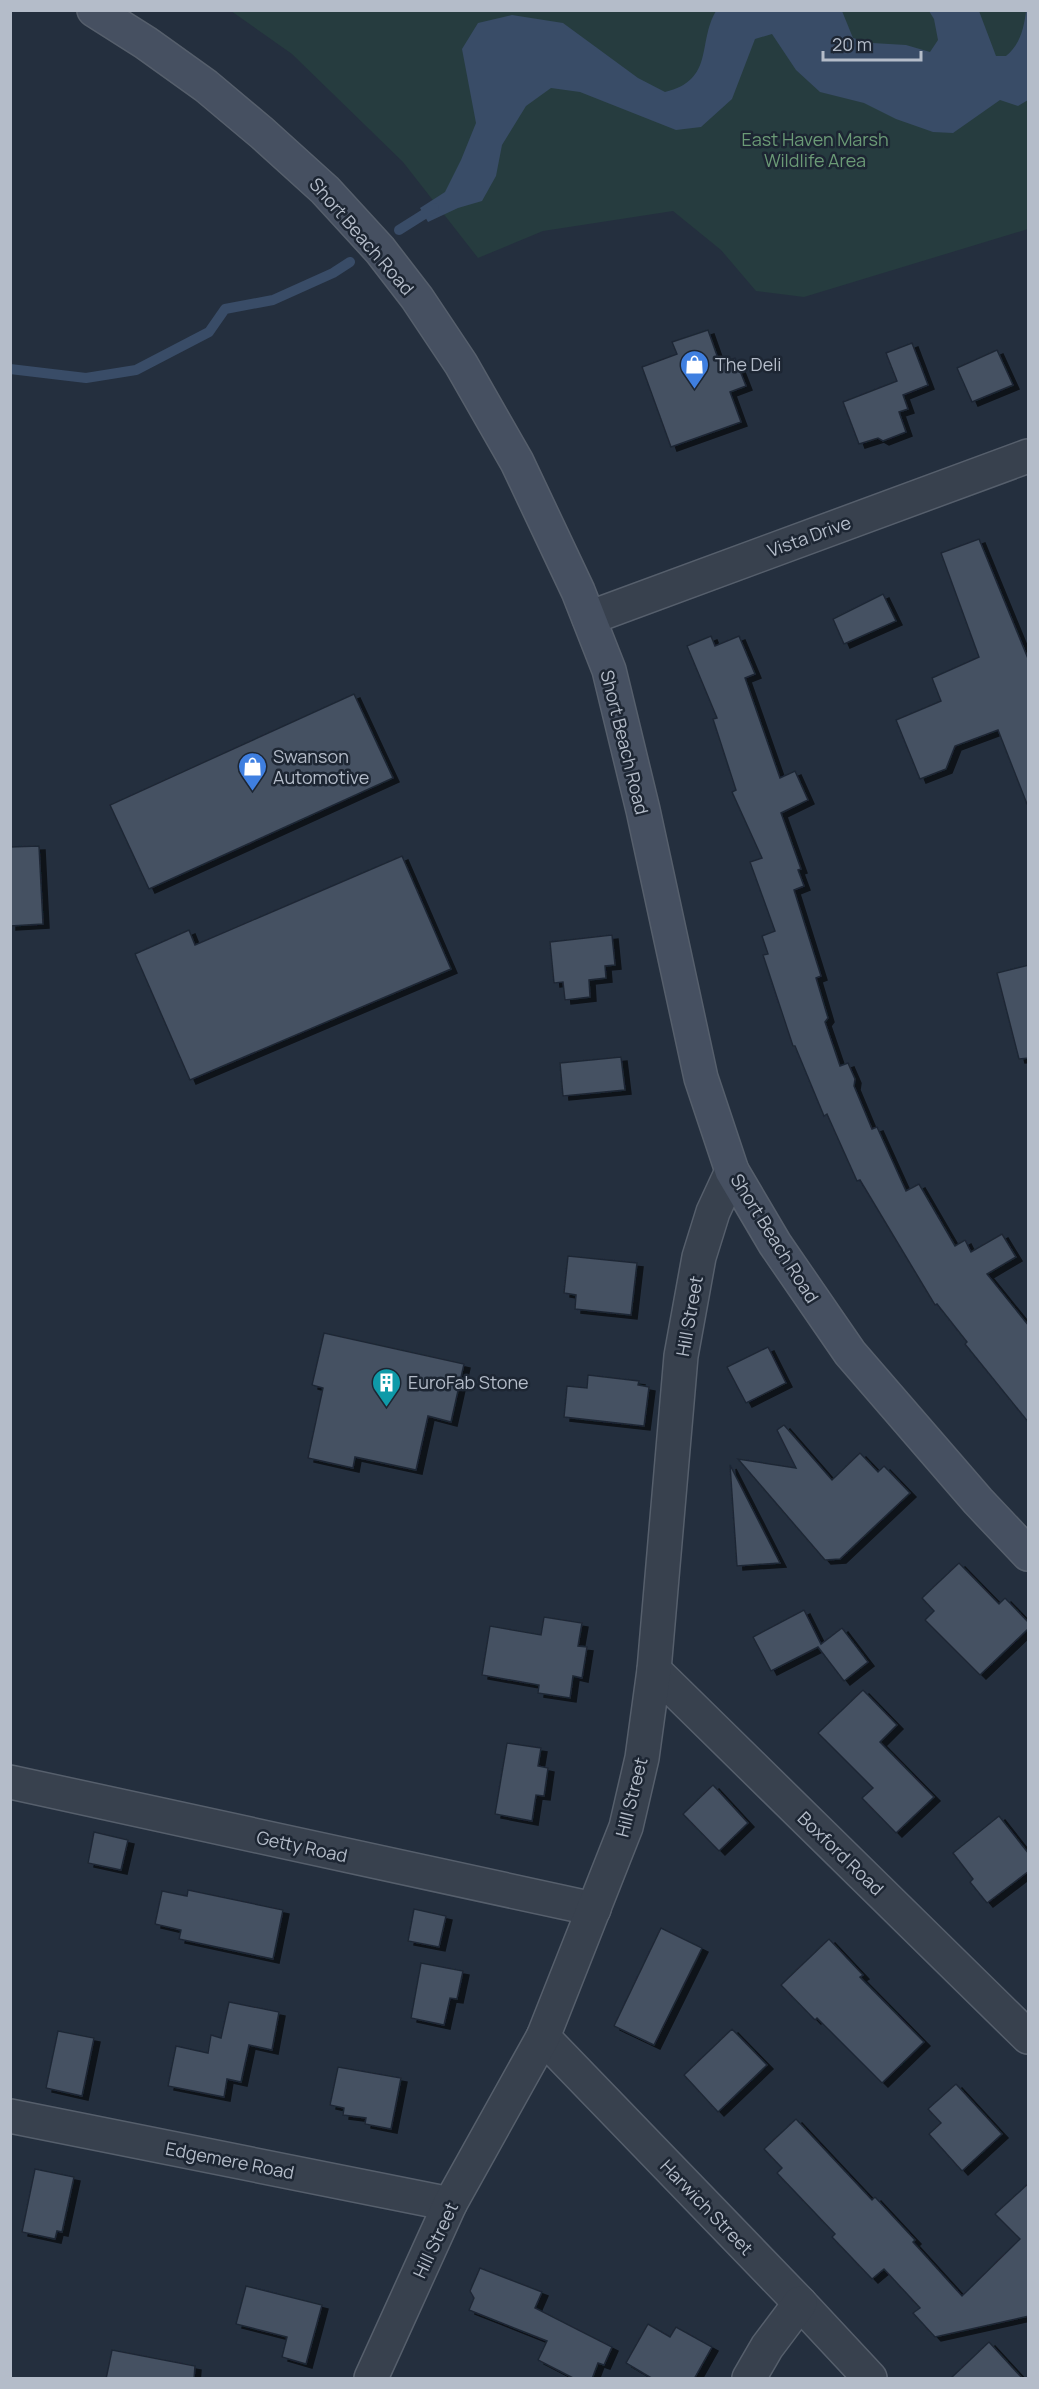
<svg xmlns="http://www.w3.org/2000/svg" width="1039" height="2389" viewBox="0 0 1039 2389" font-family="Manrope,sans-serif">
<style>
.green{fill:#263c3f}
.water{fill:#394c67}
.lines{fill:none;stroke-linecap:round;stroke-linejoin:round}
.stream{stroke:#394c67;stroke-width:10}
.building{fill:#455162;stroke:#1f2835;stroke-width:1.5;filter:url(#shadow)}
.street-casing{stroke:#565f6c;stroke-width:36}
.secondary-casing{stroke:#565f6c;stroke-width:36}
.street{stroke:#38414e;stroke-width:33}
.secondary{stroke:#465061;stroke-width:33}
.labels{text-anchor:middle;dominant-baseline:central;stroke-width:5;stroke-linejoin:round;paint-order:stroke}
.park-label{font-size:18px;fill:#6b9a76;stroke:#1d2633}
.street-label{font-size:18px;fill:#b4bcc9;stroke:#1d2633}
.poi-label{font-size:18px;fill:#b4bcc9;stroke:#1d2633;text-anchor:start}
</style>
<defs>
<filter id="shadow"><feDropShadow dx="6" dy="4" stdDeviation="0" flood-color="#0009"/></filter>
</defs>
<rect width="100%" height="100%" fill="#242f3e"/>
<!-- green -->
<path class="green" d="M231,11H1028V229L804,297L756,291L721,250L673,211L543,231L478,258L403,162L292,54Z"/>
<!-- water -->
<path class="water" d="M716,11H842L853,38L872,43L906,45L930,52L938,40L934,19L929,11H979L996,56H1006C1020,45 1024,28 1026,11H1028V100L1018,106L1000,100L953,133L933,132L896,119L864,103L820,92L796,70L772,34L755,39L732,99L701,127L676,130L580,92L551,88L526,106L502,145L496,176L482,201L458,208L428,222L420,208L445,192L461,160L476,123L462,49L478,23L512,15L563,23L638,78L665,92C715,80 697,43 716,11Z"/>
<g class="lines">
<!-- stream -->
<g class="stream">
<path d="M399,230L434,208"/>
<path d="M10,369L86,378L136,370L209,332L225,309L273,300L333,273L350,262"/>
</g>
</g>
<!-- building -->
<g class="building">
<path d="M708,330L720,364L735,358L746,386L730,392L741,422L671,447L642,367L677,354L672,342Z"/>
<path d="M912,343L928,385L903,395L908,409L899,412L906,432L883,441L878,438L859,444L843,402L897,381L886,353Z"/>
<path d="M997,350L1013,385L972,402L957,368Z"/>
<path d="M979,539L1029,661V804H1027L998,730L955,746L946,769L920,779L896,720L941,701L932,678L979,657L941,553Z"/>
<path d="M883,594L896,621L844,644L833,619Z"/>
<path d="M711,636L715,646L739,636L755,674L745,678L780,778L795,771L808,800L781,813L801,869L798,870L804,886L794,890L821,976L816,978L828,1018L825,1022L840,1066L848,1063L855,1079L854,1086L872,1129L877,1127L906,1191L919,1184L955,1246L965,1240L971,1252L1002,1234L1016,1257L987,1274L1029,1326V1423L965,1344L967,1342L937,1304L935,1305L860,1180L857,1181L827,1114L824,1116L795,1046H793L763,955L768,954L762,936L775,931L750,862L762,858L732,792L736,790L713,719L717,718L687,646Z"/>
<path d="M354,694L393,778L149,889L110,805Z"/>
<path d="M39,846L43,924L10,926V847Z"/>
<path d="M402,856L451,969L190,1080L135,954L189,930L195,945Z"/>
<path d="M612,935L615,965L605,966L606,978L589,980L590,997L565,1000L563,982L554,983L550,942Z"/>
<path d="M1029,965V1058L1019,1059L997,973Z"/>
<path d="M621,1057L625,1090L563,1096L560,1063Z"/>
<path d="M568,1256L637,1263L631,1315L575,1309L576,1295L564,1293Z"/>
<path d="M324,1333L464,1364L451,1422L428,1416L416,1470L355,1457L353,1468L308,1458L323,1388L312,1385Z"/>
<path d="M768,1347L786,1383L746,1403L727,1367Z"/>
<path d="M588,1375L639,1381L638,1385L649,1387L644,1426L564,1417L567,1386L587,1388Z"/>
<path d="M784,1425L832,1480L860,1453L878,1472L884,1466L910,1493L840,1559L825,1560L738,1459L796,1468L777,1430Z"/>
<path d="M730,1465L780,1563L737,1566Z"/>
<path d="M959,1563L999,1604L1005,1598L1029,1623V1628L980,1675L925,1620L934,1611L922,1598Z"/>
<path d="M804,1610L821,1644L842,1628L868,1662L844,1681L818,1647L771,1671L753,1637Z"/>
<path d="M544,1617L582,1623L578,1646L587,1647L582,1678L573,1676L570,1698L538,1693L539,1685L482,1675L490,1626L541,1635Z"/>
<path d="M863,1690L897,1725L880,1742L934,1797L896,1833L862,1798L873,1788L818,1733Z"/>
<path d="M507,1743L541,1748L538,1766L548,1768L544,1796L536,1795L532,1821L495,1814Z"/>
<path d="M713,1785L748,1823L719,1851L683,1814Z"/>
<path d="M999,1816L1029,1854V1871L987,1903L970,1882L973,1879L953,1853Z"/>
<path d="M94,1832L128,1840L121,1870L88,1863Z"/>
<path d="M188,1890L283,1910L273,1959L179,1939L181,1930L155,1924L162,1891L187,1896Z"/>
<path d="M414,1909L446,1916L439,1947L408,1941Z"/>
<path d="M661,1928L702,1948L654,2045L614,2026Z"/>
<path d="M829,1939L863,1975L860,1977L924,2042L882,2083L817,2018L815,2020L781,1985Z"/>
<path d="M421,1963L463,1971L457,1999L450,1998L444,2025L411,2018Z"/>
<path d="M229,2002L279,2012L272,2050L249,2045L241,2082L227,2079L224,2097L168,2086L176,2046L208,2053L211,2035L221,2038Z"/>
<path d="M732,2029L767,2065L718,2112L684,2075Z"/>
<path d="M58,2031L94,2038L82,2096L46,2088Z"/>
<path d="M338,2067L401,2078L391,2129L365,2124L366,2118L343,2115L344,2108L330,2105Z"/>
<path d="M956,2084L1002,2134L962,2171L929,2134L941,2123L928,2109Z"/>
<path d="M796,2119L872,2200L875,2197L915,2240L913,2242L962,2296L1020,2239L995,2214L1029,2183V2316L935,2337L913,2313L920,2308L884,2269L872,2279L832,2237L835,2234L777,2173L782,2168L764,2149Z"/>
<path d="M35,2169L74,2177L62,2232L57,2231L55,2239L22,2232Z"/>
<path d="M480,2268L542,2292L535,2308L612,2347L604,2365L598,2363L592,2379H575L538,2360L547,2341L469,2310L474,2298L470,2291Z"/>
<path d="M246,2286L322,2305L306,2364L282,2357L287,2337L236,2324Z"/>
<path d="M648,2324L670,2337L676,2327L712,2347L694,2379H653L626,2363Z"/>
<path d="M989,2342L1023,2379H950Z"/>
<path d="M112,2350L195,2366L194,2379H106Z"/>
</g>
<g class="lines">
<defs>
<g id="street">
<path d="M589,618L1028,456"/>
<path d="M654,1670L1028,2037"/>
<path d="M10,1782L594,1909"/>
<path d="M543,2037L800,2303L870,2378"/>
<path d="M10,2116L450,2204"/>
<path d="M371,2378L450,2204L543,2037L626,1827L642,1758L654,1670L681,1356L699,1257L713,1212L732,1171"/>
<path d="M749,2378L767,2347L800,2303"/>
</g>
<path id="secondary" d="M94,10L146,43L206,86L262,133L325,190L380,250L417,298L461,364L517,462L578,591L609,670L643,810L701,1078L732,1171L775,1244L850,1353L978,1501L1028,1554"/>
</defs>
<!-- street casing -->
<use href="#street" class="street-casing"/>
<!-- secondary casing -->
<use href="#secondary" class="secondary-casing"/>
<!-- street -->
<use href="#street" class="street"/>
<!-- secondary -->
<use href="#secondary" class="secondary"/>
</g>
<!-- icons -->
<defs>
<symbol id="shop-pin" viewBox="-11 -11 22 30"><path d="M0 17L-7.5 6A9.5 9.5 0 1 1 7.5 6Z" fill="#3f7fe0" stroke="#1d2633"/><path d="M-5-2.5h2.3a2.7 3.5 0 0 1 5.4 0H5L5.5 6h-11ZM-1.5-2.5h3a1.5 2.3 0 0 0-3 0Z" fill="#fff"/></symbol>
<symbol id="building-pin" viewBox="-11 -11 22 30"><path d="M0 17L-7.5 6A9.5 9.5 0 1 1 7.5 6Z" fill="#0f9aa8" stroke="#1d2633"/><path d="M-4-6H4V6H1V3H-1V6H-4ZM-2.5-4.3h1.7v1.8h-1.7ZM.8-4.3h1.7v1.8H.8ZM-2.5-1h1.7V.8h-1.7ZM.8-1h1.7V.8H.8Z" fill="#fff"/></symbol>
</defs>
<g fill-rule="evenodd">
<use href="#shop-pin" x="678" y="348" width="33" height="45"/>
<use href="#shop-pin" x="236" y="750" width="33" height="45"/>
<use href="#building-pin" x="370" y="1366" width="33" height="45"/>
</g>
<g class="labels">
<!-- park labels -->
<g class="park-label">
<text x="815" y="139">East Haven Marsh<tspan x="815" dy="21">Wildlife Area</tspan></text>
</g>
<!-- street labels -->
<g class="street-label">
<text transform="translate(362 236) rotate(49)">Short Beach Road</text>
<text transform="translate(809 536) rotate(-20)">Vista Drive</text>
<text transform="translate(625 742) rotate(76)">Short Beach Road</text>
<text transform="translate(775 1238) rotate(58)">Short Beach Road</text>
<text transform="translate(689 1316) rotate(-80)">Hill Street</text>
<text transform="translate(631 1797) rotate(-76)">Hill Street</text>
<text transform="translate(302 1846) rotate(12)">Getty Road</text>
<text transform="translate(841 1853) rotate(44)">Boxford Road</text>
<text transform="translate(230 2160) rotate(11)">Edgemere Road</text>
<text transform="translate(707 2207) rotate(46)">Harwich Street</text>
<text transform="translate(435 2240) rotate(-65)">Hill Street</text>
</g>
<!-- poi labels -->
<g class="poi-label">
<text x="715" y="364">The Deli</text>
<text x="273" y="756">Swanson<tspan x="273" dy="21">Automotive</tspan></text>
<text x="408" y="1382">EuroFab Stone</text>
</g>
</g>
<!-- border -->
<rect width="1039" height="2389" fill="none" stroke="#b4bcc9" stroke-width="24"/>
<!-- scale -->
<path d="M823 51v9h98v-9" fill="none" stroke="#b4bcc9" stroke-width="3"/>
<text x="832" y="51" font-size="18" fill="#b4bcc9" stroke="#1d2633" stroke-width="4.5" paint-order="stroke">20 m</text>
</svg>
